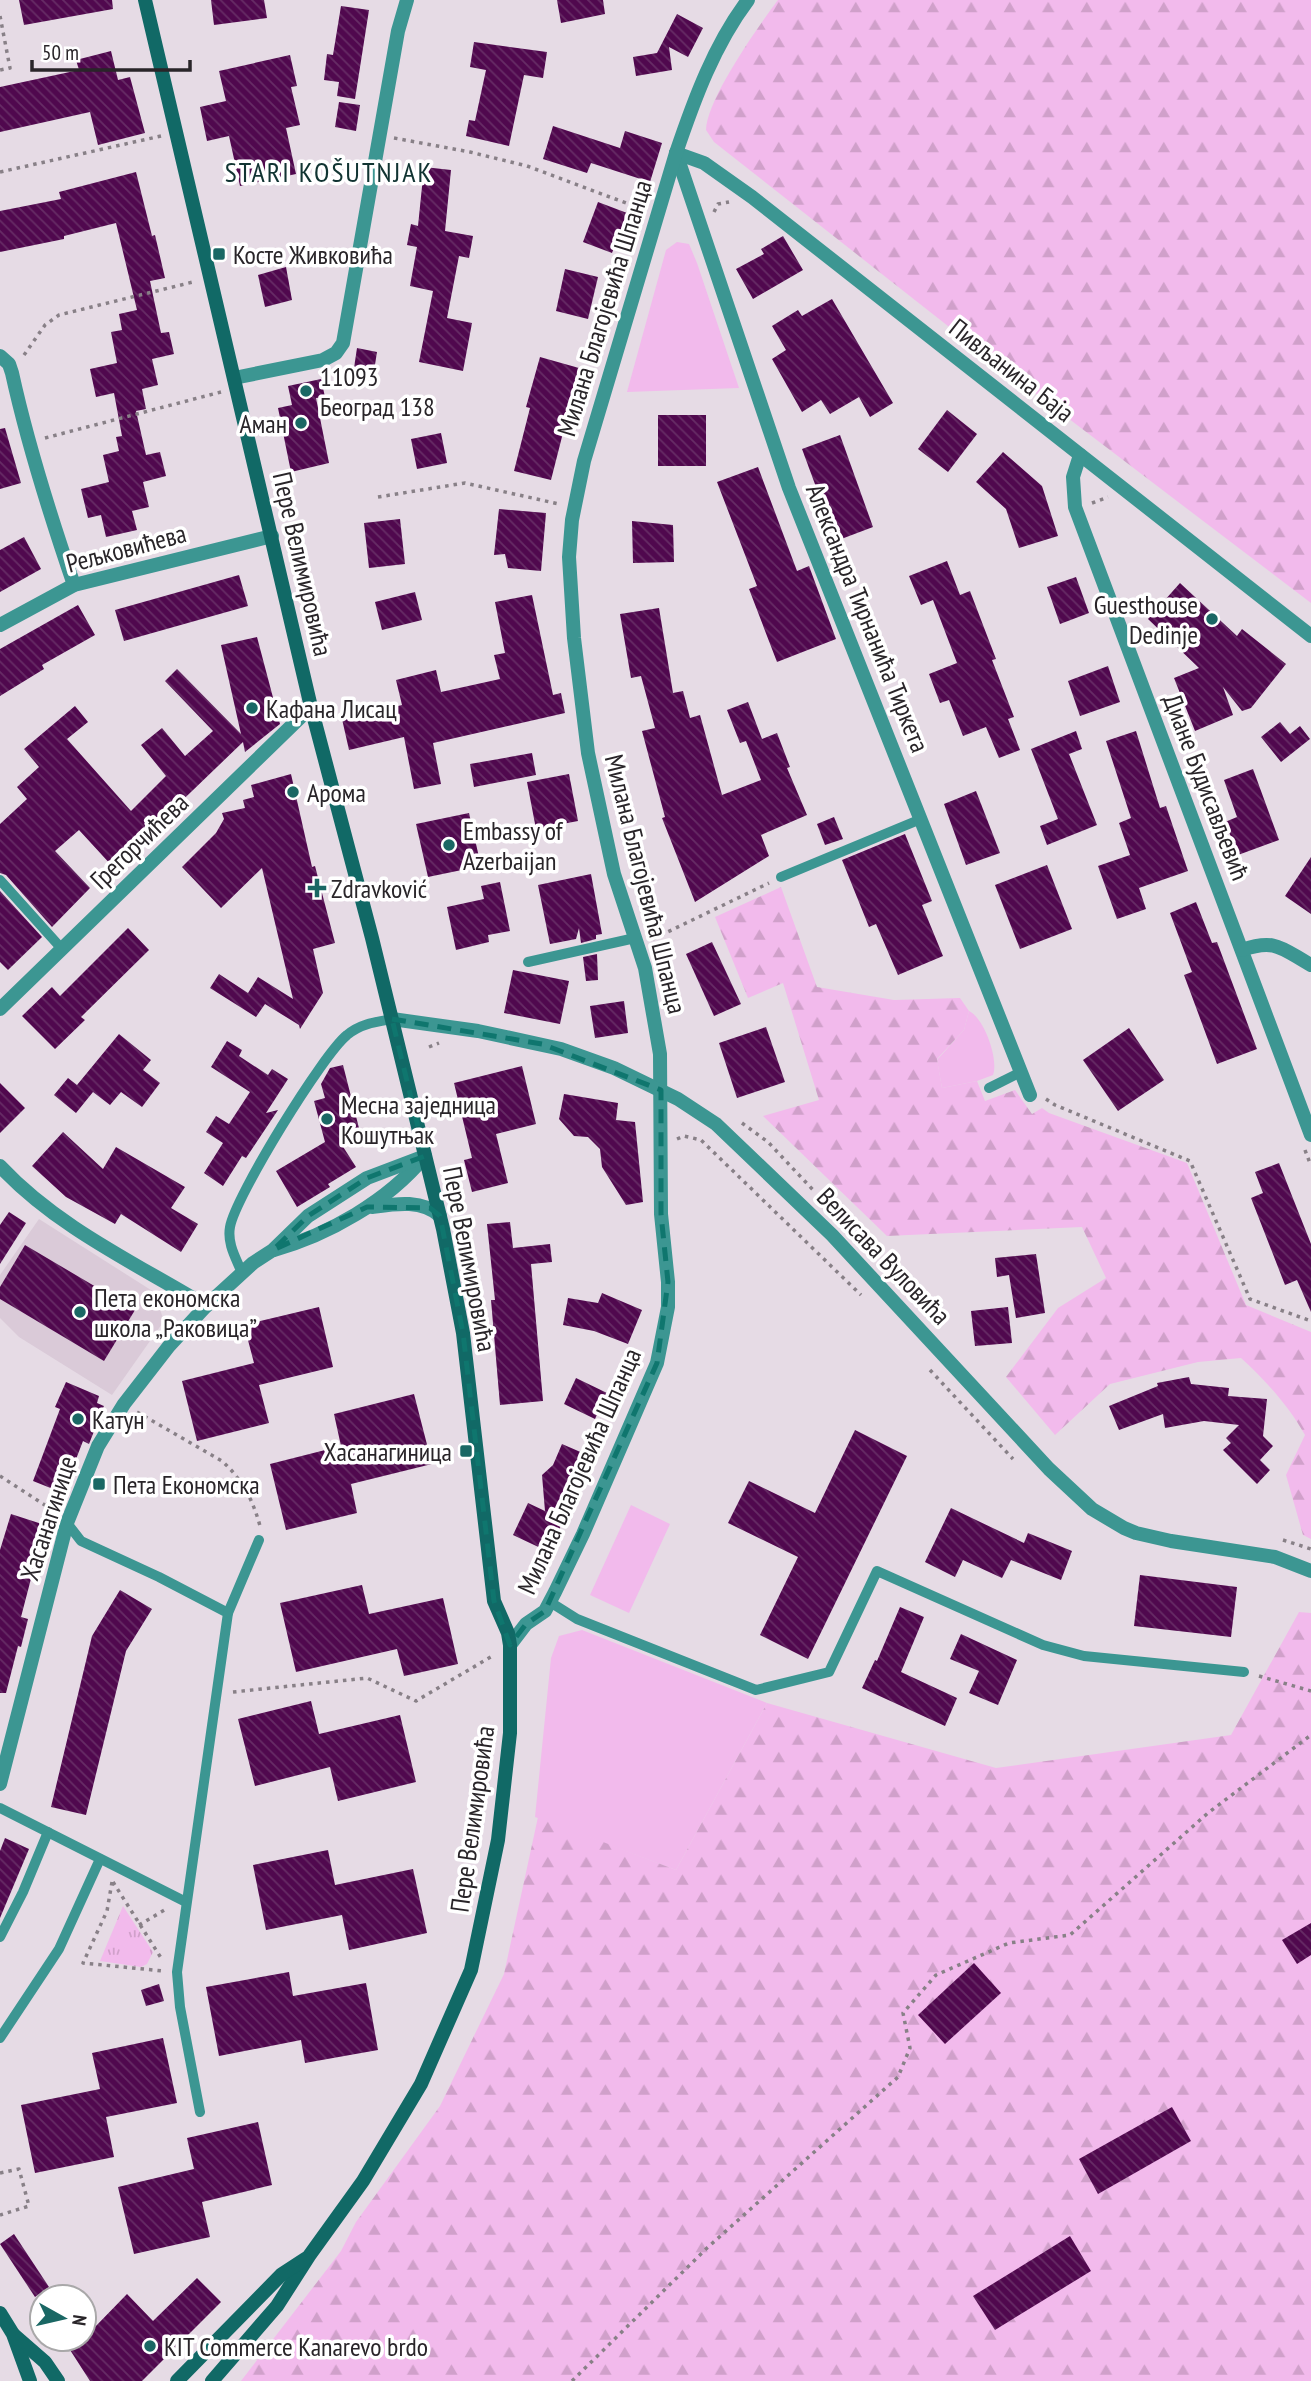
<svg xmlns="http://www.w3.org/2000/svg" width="1311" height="2381" viewBox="0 0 1311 2381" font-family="'PT Sans Narrow',sans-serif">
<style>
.built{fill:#dacad8}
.grass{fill:#f2baec}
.forest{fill:url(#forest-firs)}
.park{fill:url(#park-tufts)}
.building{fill:url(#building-back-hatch)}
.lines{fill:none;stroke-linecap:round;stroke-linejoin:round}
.path{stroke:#888087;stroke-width:3.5;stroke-dasharray:3.5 5;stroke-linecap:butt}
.service{stroke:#3c9692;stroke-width:10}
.minor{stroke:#3c9692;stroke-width:14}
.tertiary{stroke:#3c9692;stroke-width:14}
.secondary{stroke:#116966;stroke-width:14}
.marked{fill:none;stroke:#0f766e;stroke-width:5;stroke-dasharray:14 9;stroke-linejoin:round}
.poi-dot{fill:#1a6764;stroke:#fff;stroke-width:2.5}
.labels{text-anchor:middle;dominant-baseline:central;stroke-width:7;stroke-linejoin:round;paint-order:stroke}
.poi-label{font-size:26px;fill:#292529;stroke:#fff;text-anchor:start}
.street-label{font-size:26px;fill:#292529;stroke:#fff}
.neighbourhood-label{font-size:28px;letter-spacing:2px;fill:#113432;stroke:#fff}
</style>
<defs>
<pattern id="forest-firs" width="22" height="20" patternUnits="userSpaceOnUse" patternTransform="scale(1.75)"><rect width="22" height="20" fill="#f2baec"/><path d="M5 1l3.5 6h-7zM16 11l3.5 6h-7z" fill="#d0a0ca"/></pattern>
<pattern id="park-tufts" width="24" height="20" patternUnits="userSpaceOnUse" patternTransform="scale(1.75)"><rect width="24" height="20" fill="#f2baec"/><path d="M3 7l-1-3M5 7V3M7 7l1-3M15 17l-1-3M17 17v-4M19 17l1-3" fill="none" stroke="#d0a0ca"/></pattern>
<pattern id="building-back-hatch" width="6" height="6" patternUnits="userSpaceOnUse" patternTransform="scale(1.75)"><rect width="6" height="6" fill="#50084e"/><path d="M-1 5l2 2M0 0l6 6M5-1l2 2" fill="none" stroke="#662c65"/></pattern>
</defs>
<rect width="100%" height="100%" fill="#e6dbe5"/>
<!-- built -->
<path class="built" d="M39,1219L154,1292L164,1321L112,1395L19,1337L0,1318V1275Z"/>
<!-- grass -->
<g class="grass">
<path d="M677,242L689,244L697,263L739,388L627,392L666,250Z"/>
<path d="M969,1011C984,1018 999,1059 993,1075L977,1081L942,1088L937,1060L964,1030Z"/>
<path d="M631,1505L670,1524L629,1613L590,1595Z"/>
<path d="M582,1630L767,1703L676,1870L535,1817L551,1658L559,1636Z"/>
</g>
<!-- forest -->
<g class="forest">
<path d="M778,0H1311V603L981,352L714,142L706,130C706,100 759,25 778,0Z"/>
<path d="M781,887L817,987L894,1000L960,998L969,1011L964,1030L937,1059L942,1088L977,1081L985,1101L1015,1090L1032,1114L1042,1108L1049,1113L1187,1163L1246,1305L1311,1332V1539L1303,1535L1286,1475L1305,1435C1288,1405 1266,1381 1241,1358L1198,1362L1110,1384L1055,1435L1006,1377L1058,1308L1106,1278L1082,1227L887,1236L763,1116L819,1100L783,983L748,998L715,917Z"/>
<path d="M1299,1612L1311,1613V2381H241L341,2251L356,2222L440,2106L504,1974L538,1817L676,1870L767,1703L996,1768L1231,1735Z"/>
</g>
<!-- park -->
<path class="park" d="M123,1906L153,1952L147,1964L141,1967L100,1961Z"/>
<!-- building -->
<g class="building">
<path d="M19,0H112L113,9L24,25Z"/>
<path d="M211,0H264L267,18L214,25Z"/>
<path d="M557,0H603L605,14L561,23Z"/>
<path d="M341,6L369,10L355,99L337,96L339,82L324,80L327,54L333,55Z"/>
<path d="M677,14L703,28L688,57L669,47L672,70L636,76L633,57L657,53Z"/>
<path d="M474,42L547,52L543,78L524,75L509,146L466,136L469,120L475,121L486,70L470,67Z"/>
<path d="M111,51L118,80L130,77L145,133L98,145L90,112L0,132V87L79,70L76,60Z"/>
<path d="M290,55L297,86L291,87L300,125L286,128L296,174L240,186L229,136L207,141L200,107L226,101L219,71Z"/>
<path d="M339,102L360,105L356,131L335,127Z"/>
<path d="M553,126L620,148L625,131L662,143L650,182L591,163L587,173L543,159Z"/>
<path d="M424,167L451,170L445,231L473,236L469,258L459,256L447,318L472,323L463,371L419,362L433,291L410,286L417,247L407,245L411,224L418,226Z"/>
<path d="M136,172L152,236L155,235L165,278L150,281L161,333L169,332L174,354L152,359L158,385L142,389L146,409L136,411L146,455L160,452L166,476L143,482L149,507L132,511L137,530L106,537L101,515L88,518L81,489L109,482L103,455L119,451L116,437L122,436L114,393L96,397L90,369L117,363L111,332L122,330L119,314L137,310L116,223L64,236V239L0,252V211L61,199L59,192Z"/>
<path d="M598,202L627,213L612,253L583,242Z"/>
<path d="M783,236L803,270L753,299L736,269L764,254L761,249Z"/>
<path d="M286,267L292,300L265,307L258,275Z"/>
<path d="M565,269L598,277L588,319L556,311Z"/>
<path d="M832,299L893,403L870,417L859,397L830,414L821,400L802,412L772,359L786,350L772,326L798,310L802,316Z"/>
<path d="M357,348L377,352L374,371L354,368Z"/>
<path d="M540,357L579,368L562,425H565L551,480L514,471L530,408L526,407Z"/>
<path d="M321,379L325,397L316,398L329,463L291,472L278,408L292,405L288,386Z"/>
<path d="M947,410L977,434L948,472L918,449Z"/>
<rect x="658" y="415" width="48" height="51"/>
<path d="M5,428L21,483L0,489V429Z"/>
<path d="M441,433L447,463L417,469L411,439Z"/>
<path d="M840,435L873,527L836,541L802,449Z"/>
<path d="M1003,452L1042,486L1058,536L1019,548L1006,509L976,482Z"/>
<path d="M758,467L797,571L809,566L836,639L777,662L749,589L757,586L717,482Z"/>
<path d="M499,509L546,513L541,571L508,568L505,554L494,555Z"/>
<path d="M400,519L405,564L369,568L364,523Z"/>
<path d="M632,521L673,525L674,562L633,563Z"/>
<path d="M24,537L41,569L0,592V550Z"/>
<path d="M947,561L960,595L970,591L996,659L992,660L1014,717L1008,719L1020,750L999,758L986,727L963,736L949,700L940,703L929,674L957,663L933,600L921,605L909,576Z"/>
<path d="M239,575L248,606L124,641L115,610Z"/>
<path d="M1076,577L1089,613L1060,624L1047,587Z"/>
<path d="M1180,583L1237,636L1242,629L1286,664L1251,708L1242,711L1223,687L1233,715L1195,731L1174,678L1199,668L1148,619Z"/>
<path d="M415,592L422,620L382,630L375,602Z"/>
<path d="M532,595L553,695L561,693L565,713L433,743L441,784L414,789L404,737L349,750L342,719L402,705L396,680L436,670L441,692L500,679L494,655L505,653L495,602Z"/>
<path d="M78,605L95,635L42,665L44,669L0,696V649Z"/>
<path d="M659,608L673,693L683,691L690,718L700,715L722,795L761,780L746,741L740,743L727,710L748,702L762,739L777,733L790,767L787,768L807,815L761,835L769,856L695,902L662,818L665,817L642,731L655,728L641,676L631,678L620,614Z"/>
<path d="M257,637L280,724L245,752L243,742L113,867L79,830L55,851L90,888L52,927L6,875L0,873V824L27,799L17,787L39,767L24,749L75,706L88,722L67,739L131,811L166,776L141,745L162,728L185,756L213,731L165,681L177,669L241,734L221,645Z"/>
<path d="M1108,666L1120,702L1080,716L1068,681Z"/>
<path d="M1280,722L1290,734L1300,726L1310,739L1281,762L1261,737Z"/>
<path d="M1076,731L1082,749L1069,754L1097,825L1047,845L1040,826L1058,819L1031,749Z"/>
<path d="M1136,731L1160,808L1166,806L1188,871L1139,888L1146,909L1117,919L1098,866L1130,855L1119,823L1131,818L1106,741Z"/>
<path d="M532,753L536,775L474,787L470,764Z"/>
<path d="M1253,769L1279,840L1238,855L1225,822L1237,817L1224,780Z"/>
<path d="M291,774L312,867L315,866L335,943L313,949L323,993L300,1029L299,1025L265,1004L256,1017L210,988L219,974L248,993L258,977L293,999L262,868L221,908L182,867L216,833L224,819L222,813L245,808L243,800L254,797L251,785Z"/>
<path d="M569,774L578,821L536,829L527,782Z"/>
<path d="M976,791L1000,853L966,865L944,804Z"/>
<path d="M469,813L481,866L428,877L416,824Z"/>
<path d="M834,817L843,839L825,845L817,824Z"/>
<path d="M905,834L932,901L922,905L943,956L898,975L876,924L869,927L842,860Z"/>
<path d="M1311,857V914L1285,896Z"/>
<path d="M1047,865L1072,929L1020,949L995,885Z"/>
<path d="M591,874L602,934L596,935V939L581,943L579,928L576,939L550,944L538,885Z"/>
<path d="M500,882L510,931L488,935L489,942L456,950L447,907L484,899L481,886Z"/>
<path d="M0,891L42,937L8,970L0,962Z"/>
<path d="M1196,902L1212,943L1217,942L1257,1049L1217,1064L1184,975L1192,972L1170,913Z"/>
<path d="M128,928L149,950L81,1017L85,1020L55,1049L22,1016L52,987L60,996Z"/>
<path d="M712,942L741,1004L714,1016L686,954Z"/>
<path d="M597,954L598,980L586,981L583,957Z"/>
<path d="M513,970L569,981L560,1024L504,1013Z"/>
<path d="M624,1001L628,1033L595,1038L590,1006Z"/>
<path d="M766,1027L785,1082L737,1098L719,1043Z"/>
<path d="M1129,1028L1164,1080L1118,1111L1083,1060Z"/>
<path d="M119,1034L151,1060L143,1070L160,1083L142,1107L121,1092L110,1105L93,1092L76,1113L54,1095L68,1078L77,1085Z"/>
<path d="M227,1041L242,1050L239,1056L268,1075L272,1069L288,1079L266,1113L278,1110L246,1158L242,1156L223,1186L204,1173L223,1143L206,1132L216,1116L229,1124L250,1092L211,1067Z"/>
<path d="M343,1065L361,1136L340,1142L356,1167L328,1184L330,1187L297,1207L276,1171L325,1142L314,1101L325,1098L321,1084L330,1068Z"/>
<path d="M522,1066L536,1124L496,1134L508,1183L472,1192L464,1160L472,1158L454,1083Z"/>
<path d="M0,1083L25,1108L0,1133Z"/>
<path d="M564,1094L618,1103L616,1120L635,1122L643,1202L626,1205L602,1167L600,1149L588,1137L574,1136L559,1119Z"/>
<path d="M63,1132L103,1169L116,1147L185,1187L171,1208L198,1224L181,1252L121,1214L115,1224L66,1197L32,1166Z"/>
<path d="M1279,1163L1311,1244V1312L1297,1280L1285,1285L1251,1198L1263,1193L1255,1172Z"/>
<path d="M9,1212L26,1223L0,1264V1225Z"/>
<path d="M510,1222L513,1248L550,1244L552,1262L531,1264L543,1401L500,1405L491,1300H495L487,1224Z"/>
<path d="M25,1245L135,1310L104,1361L0,1299V1287Z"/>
<path d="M1036,1254L1045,1313L1016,1318L1009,1275L997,1277L995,1258Z"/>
<path d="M602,1293L642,1310L628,1344L594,1331L563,1325L568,1298L598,1303Z"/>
<path d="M319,1307L333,1367L259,1385L269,1423L197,1441L182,1381L254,1363L244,1325Z"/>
<path d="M1008,1307L1012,1343L975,1346L971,1311Z"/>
<path d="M1189,1377L1191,1384L1229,1388L1228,1396L1267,1399L1263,1436L1273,1446L1260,1460L1270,1470L1257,1484L1223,1450L1231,1443L1226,1438L1239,1425L1204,1421L1165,1428L1163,1414L1119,1430L1109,1406L1158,1386L1157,1383Z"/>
<path d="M576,1378L607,1393L595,1419L564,1404Z"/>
<path d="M66,1382L99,1396L97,1403L104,1406L89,1444L83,1441L63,1493L33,1481L60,1409L55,1407Z"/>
<path d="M414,1394L432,1464L351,1484L357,1513L286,1530L270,1464L341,1446L334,1414Z"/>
<path d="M855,1430L907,1456L808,1659L760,1635L798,1557L728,1523L749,1481L815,1513Z"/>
<path d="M562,1444L592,1457L549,1552L513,1535L528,1503L545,1511L542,1475L553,1465Z"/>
<path d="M951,1508L1024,1543L1028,1533L1072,1551L1061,1580L1011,1560L1002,1578L963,1560L955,1577L925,1562Z"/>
<path d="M11,1514L45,1525L21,1617L28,1619L21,1647L18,1646L6,1693H0V1550Z"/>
<path d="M1140,1575L1237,1587L1231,1637L1134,1626Z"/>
<path d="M362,1585L369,1614L443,1598L458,1664L404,1676L397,1649L296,1672L280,1603Z"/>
<path d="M120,1590L152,1609L126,1651L86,1815L51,1807L92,1636Z"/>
<path d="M900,1607L924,1617L901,1672L957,1698L945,1726L862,1688L875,1660L877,1661Z"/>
<path d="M961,1634L1017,1660L998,1705L969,1693L979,1671L950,1659Z"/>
<path d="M311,1701L319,1734L400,1715L416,1782L338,1801L330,1767L255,1786L238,1719Z"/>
<path d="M5,1838L29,1849L0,1918V1851Z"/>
<path d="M328,1850L335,1885L413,1869L427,1933L349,1950L342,1915L266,1930L253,1865Z"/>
<path d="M1311,1923V1955L1297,1964L1282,1940Z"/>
<path d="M974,1963L1001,1993L945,2044L918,2015Z"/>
<path d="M289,1972L293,1996L366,1983L378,2050L305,2063L301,2040L219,2056L206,1987Z"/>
<path d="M159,1984L164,2001L146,2006L141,1990Z"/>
<path d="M163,2038L177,2103L106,2117L114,2157L35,2173L21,2105L100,2089L92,2053Z"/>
<path d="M1172,2107L1191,2141L1098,2194L1079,2159Z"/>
<path d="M258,2122L272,2185L202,2202L210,2237L134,2254L118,2187L194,2169L187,2138Z"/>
<path d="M14,2234L49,2287L35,2297L0,2244Z"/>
<path d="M1070,2236L1091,2271L995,2330L973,2296Z"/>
<path d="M197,2278L221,2302L142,2381H90L63,2339H84V2313L94,2328L127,2294L153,2321Z"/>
</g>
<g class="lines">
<!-- path -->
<g class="path">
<path d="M0,16L10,68L0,70"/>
<path d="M394,138L470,152L527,166L642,209"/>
<path d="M0,172L161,136"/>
<path d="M714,212L718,204L729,202"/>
<path d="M24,355L45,325L59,315L193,282"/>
<path d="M45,438L221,392"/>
<path d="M378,497L465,483L559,504"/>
<path d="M1092,503L1108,497"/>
<path d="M653,939L769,883"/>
<path d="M429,1047L439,1043"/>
<path d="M1046,1099L1055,1105L1190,1161L1250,1299L1311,1321"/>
<path d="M742,1123L768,1142L815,1192"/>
<path d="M677,1139L684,1136L701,1140L861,1295"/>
<path d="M1305,1150L1311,1166"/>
<path d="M930,1370L1013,1459"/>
<path d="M137,1412L222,1461C242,1479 253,1500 260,1526"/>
<path d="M0,1476L54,1511"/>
<path d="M1283,1540L1311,1549"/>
<path d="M1259,1676L1311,1691"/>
<path d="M233,1692L367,1678L416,1701L494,1655"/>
<path d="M112,1882L107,1911L83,1963L163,1971"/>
<path d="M113,1882L163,1961"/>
<path d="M139,1925L168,1908"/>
<path d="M0,2173L19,2169L29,2206L0,2215"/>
<path d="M572,2381L707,2248L898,2077L910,2048L903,2013L936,1975L1009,1943L1070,1935L1208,1813L1311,1735"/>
</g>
<!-- service -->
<g class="service">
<path d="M781,877L921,819"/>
<path d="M0,880L62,949"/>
<path d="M528,962L635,938"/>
<path d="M989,1088L1021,1072"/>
<path d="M242,1273C236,1258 227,1244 230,1227C235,1197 323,1054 347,1035C360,1024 375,1022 392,1019"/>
<path d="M67,1523L81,1541L159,1577L228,1613L177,1972L180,2007L200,2112"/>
<path d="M550,1602L577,1619L756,1690L829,1672L877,1571L1043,1645L1084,1656L1244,1672"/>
<path d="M228,1613L259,1540"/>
<path d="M0,1808L186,1902"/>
<path d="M0,1937L23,1892L48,1832"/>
<path d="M0,2038L59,1949L100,1859"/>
</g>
<!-- minor -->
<g class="minor">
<path d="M676,153L789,488L1030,1095"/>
<path d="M676,153L704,163L752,197L1311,636"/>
<path d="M0,356L9,364L12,373C28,446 50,515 74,585"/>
<path d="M234,378L323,360L336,353L343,343L398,31L407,0"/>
<path d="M1080,455L1073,477L1075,507L1311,1135"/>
<path d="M1242,950C1276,938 1282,949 1311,965"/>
<path d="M0,1009L311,707"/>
<path d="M0,1166C57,1227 135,1263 206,1306"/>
<path d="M372,1207C394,1204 422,1199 440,1216"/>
<path d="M274,1250C328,1235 388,1201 424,1157"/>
<path d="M510,1645L526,1624L545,1611L555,1592L583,1534L657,1363L668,1307V1282L661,1214L660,1054L645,968L614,874L588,753L574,638L569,557L572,520L584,461L676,153C694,100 714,45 748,0"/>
<path d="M0,1784L67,1523L98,1446L124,1404L169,1346L206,1306L253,1263L273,1250L308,1216L367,1178L425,1156"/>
</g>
<!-- tertiary -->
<g class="tertiary">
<path d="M0,625L74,585L272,536"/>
<path d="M392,1019L478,1031L561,1049L614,1068L678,1099L716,1124L832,1235L1049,1469L1092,1509L1124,1528L1136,1533L1171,1541L1275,1557L1311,1571"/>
</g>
<!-- secondary -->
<g class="secondary">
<path d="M145,0L311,707L372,938L443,1229L463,1333L494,1601L508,1633L510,1645V1733L498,1840L471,1970L421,2084L363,2181L309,2256L277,2306L212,2381"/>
<path d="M0,2313L13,2334L30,2381"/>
<path d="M14,2335L45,2362L58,2381"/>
<path d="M177,2381L282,2274L305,2259"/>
</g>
</g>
<!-- marked area -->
<path class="marked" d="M392,1019L542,1044L661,1090V1214L668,1282L657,1363L545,1611L526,1624L510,1645L494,1601L463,1333L440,1216L430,1208L367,1207L273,1250L308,1216L367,1178L425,1156Z"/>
<!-- markers -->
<g class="poi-dot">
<rect x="212" y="247" width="14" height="14" rx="3.5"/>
<circle cx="306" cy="391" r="7"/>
<circle cx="301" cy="423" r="7"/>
<circle cx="1212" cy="619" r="7"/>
<circle cx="252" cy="708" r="7"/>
<circle cx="293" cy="792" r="7"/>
<circle cx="449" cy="845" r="7"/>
<path d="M313.5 877.5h7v7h7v7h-7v7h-7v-7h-7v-7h7z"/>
<circle cx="327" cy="1119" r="7"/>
<circle cx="80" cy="1312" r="7"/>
<circle cx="78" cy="1419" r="7"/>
<rect x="459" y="1444" width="14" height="14" rx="3.5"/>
<rect x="92" y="1477" width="14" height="14" rx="3.5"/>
<circle cx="150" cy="2346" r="7"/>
</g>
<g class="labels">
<!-- poi labels -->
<g class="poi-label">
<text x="233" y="254">Косте Живковића</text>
<text x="320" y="376">11093<tspan x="320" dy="30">Београд 138</tspan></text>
<text x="287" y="423" text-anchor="end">Аман</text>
<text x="1198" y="604" text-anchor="end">Guesthouse<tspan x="1198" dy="30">Dedinje</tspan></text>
<text x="266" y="708">Кафана Лисац</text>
<text x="307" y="792">Арома</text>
<text x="463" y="830">Embassy of<tspan x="463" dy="30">Azerbaijan</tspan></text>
<text x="331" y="888">Zdravković</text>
<text x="341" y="1104">Месна заједница<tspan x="341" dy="30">Кошутњак</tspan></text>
<text x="94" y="1297">Пета економска<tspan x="94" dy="30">школа „Раковица”</tspan></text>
<text x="92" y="1419">Катун</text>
<text x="452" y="1451" text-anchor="end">Хасанагиница</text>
<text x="113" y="1484">Пета Економска</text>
<text x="164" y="2346">KIT Commerce Kanarevo brdo</text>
</g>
<!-- street labels -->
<g class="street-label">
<text transform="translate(604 308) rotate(-73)">Милана Благојевића Шпанца</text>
<text transform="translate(1012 370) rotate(38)">Пивљанина Баја</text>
<text transform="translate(126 548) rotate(-15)">Рељковићева</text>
<text transform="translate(303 564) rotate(77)">Пере Велимировића</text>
<text transform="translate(868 618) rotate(68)">Александра Тирнанића Тиркета</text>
<text transform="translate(1207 787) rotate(69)">Диане Будисављевић</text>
<text transform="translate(139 841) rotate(-44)">Грегорчићева</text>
<text transform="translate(646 884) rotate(76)">Милана Благојевића Шпанца</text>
<text transform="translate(884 1256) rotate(46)">Велисава Вуловића</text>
<text transform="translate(470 1259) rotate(79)">Пере Велимировића</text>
<text transform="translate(579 1471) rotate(-66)">Милана Благојевића Шпанца</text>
<text transform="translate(48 1518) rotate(-72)">Хасанагинице</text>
<text transform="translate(472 1819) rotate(-82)">Пере Велимировића</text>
</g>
<!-- neighbourhood labels -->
<g class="neighbourhood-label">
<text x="329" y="171">STARI KOŠUTNJAK</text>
</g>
</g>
<!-- north arrow -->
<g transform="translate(63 2318) rotate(98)"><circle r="33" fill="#ffffff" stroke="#a9a8a9" stroke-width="2"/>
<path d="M0-5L12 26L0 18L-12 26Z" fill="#1a6764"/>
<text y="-10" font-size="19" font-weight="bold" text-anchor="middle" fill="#292529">N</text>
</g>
<!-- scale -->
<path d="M32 60v10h158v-10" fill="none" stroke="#292529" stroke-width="3.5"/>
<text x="42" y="60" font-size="21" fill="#292529" stroke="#ffffff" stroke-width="5" paint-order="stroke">50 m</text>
</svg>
